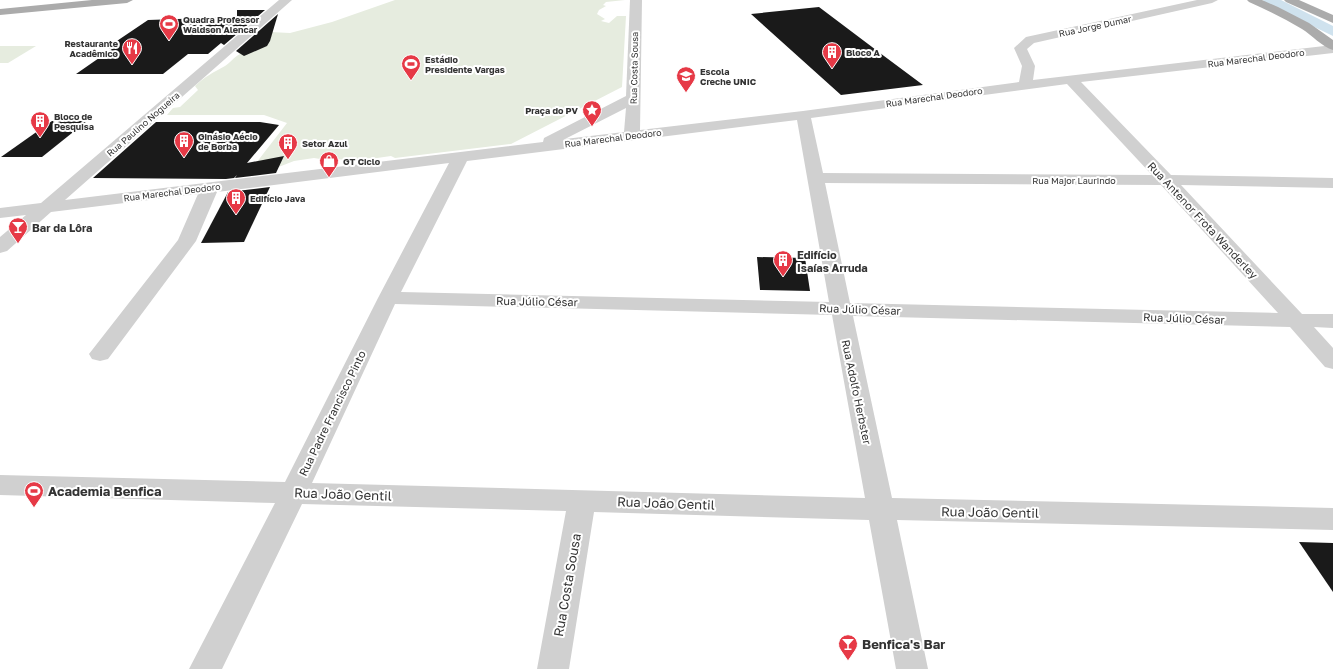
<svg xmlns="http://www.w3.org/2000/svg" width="1333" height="669" viewBox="0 0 1333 669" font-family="'Golos Text',sans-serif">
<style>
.green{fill:#e6ecdf}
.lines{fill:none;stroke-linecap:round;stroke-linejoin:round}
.canal{fill:#cfe2ee;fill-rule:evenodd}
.building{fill:#1a1a1a}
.minor{fill:#d0d0d0;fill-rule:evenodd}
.major{fill:#ababab;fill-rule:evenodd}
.labels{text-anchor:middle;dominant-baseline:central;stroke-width:4;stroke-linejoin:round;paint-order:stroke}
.far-poi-label{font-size:9px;font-weight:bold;fill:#333;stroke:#fff;text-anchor:start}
.far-street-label{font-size:9px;fill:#333;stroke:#fff}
.street-label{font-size:11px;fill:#333;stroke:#fff}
.poi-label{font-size:11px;font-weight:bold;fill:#333;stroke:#fff;text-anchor:start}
.near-poi-label{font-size:13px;font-weight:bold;fill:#333;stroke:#fff;text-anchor:start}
.near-street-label{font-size:13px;fill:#333;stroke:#fff}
</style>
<rect width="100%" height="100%" fill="#fff"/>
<!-- green -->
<g class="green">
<path d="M395,0H625L606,2L603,5L606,6L599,10L597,14L605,19L601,21L609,23L617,16H626L622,87L511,144L395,158L391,156L356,161L337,159L333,161L314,158L294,161L276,168L253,167L287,123L264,115H167L173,108L180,107L198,90L195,86C204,77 214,72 225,66C230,63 234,57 240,54L238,52L246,50L270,32L290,33L332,22Z"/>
<path d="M0,46H36L8,63H0Z"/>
</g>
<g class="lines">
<!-- canal -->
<path class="canal" d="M1263,0H1281L1333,26V36L1265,3Z"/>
</g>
<!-- building -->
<g class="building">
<path d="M819,7L884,56L923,85L841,95L751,14Z"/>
<path d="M237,10H265L224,45L221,43L208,54H188L163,74H76L112,49H105L148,20L237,17Z"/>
<path d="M278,14L270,41L267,46L244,56L236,51Z"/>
<path d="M52,121H87L42,157H1Z"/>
<path d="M156,122H260L279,125L247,163L284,156L276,173L235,178L237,175L234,178L226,179L93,178Z"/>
<path d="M270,187L244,242L201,243L228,192Z"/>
<path d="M757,257L805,258L810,291L760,290Z"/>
<path d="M1299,542L1333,543V592Z"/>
</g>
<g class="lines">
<!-- minor -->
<path class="minor" d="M279,0H292L65,200L543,142L544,138L626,96L630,0H642L640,130L803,111L1019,82L1022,66L1014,48L1026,37L1197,0H1218L1212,3L1034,43L1027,49L1035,66L1033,80L1333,45V53L1081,82L1171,175L1333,178V188L1181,185L1302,314H1333V328L1314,327L1333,348V369L1325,367L1290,327L853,316L892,498L1333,508V530L897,520L928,669H896L869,520L594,512L569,669H537L566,511L302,504L222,669H189L275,503L0,495V475L285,482L378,298L449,163L217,192L196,241L108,359L100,361L92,359L89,354L178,240L198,194L51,212L7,251L0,253V237L26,215L0,218V208L41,203ZM1067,84L1152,175L823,173L811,118ZM626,108L624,132L565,139ZM797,120L829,302L401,292L467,161ZM825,183L1161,185L1278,313L850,303ZM395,304L832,315L865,498L312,483Z"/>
<!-- major -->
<g class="major">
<path d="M92,0H133L127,3L0,15V9Z"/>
<path d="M1247,0H1262L1278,7L1309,23L1333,40V50C1322,47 1312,35 1302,29C1285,19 1267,10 1249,2Z"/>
<path d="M1284,0H1299L1333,15V23L1286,2Z"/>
</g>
</g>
<!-- icons -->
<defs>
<symbol id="stadium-pin" viewBox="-11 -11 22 30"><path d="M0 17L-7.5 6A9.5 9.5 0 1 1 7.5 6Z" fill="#e63946" stroke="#fff"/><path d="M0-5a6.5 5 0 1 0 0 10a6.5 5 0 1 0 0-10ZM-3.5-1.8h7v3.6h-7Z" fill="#fff"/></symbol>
<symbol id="restaurant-pin" viewBox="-11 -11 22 30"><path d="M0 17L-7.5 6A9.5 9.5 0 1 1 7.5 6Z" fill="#e63946" stroke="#fff"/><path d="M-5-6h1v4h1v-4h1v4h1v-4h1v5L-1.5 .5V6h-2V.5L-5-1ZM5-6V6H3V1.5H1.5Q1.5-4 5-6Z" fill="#fff"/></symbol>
<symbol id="building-pin" viewBox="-11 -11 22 30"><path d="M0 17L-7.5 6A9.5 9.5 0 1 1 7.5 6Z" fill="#e63946" stroke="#fff"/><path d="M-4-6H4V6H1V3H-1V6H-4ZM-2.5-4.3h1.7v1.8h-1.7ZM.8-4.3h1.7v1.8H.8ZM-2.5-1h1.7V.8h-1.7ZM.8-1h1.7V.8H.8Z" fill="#fff"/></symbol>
<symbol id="school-pin" viewBox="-11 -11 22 30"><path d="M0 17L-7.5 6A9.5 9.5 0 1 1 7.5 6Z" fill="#e63946" stroke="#fff"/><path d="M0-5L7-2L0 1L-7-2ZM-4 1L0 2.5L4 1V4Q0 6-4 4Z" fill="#fff"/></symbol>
<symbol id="sight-pin" viewBox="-11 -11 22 30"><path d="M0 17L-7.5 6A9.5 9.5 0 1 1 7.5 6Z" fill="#e63946" stroke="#fff"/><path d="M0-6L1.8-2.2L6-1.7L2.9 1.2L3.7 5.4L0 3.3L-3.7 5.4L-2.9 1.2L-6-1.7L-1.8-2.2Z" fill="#fff"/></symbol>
<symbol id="shop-pin" viewBox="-11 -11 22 30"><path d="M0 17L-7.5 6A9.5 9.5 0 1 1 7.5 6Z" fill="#e63946" stroke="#fff"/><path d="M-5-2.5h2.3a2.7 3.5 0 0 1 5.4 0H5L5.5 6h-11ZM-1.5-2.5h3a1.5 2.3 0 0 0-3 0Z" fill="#fff"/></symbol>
<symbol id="bar-pin" viewBox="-11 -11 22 30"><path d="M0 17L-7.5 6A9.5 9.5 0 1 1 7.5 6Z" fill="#e63946" stroke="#fff"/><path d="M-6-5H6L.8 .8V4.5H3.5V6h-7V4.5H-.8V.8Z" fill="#fff"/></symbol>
</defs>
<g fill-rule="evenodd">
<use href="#stadium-pin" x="158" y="13" width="22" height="30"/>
<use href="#restaurant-pin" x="121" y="37" width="22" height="30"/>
<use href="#building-pin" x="821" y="41" width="22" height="30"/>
<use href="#stadium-pin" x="400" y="53" width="22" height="30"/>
<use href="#school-pin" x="675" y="65" width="22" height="30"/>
<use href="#sight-pin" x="581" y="99" width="22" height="30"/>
<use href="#building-pin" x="29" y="110" width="22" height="30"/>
<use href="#building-pin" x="173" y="130" width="22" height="30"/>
<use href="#building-pin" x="277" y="132" width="22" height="30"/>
<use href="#shop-pin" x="318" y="150" width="22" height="30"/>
<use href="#building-pin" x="225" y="187" width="22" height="30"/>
<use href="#bar-pin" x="7" y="216" width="22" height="30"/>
<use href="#building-pin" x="772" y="249" width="22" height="30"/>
<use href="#stadium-pin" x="23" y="480" width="22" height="30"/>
<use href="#bar-pin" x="837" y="633" width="22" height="30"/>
</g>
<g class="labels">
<!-- far-poi labels -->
<g class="far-poi-label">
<text x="183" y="19">Quadra Professor<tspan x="183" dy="10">Waldson Alencar</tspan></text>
<text x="118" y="43" text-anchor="end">Restaurante<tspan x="118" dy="10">Acadêmico</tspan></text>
<text x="846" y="52">Bloco A</text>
<text x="425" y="59">Estádio<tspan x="425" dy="10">Presidente Vargas</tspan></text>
<text x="700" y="71">Escola<tspan x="700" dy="10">Creche UNIC</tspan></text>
<text x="578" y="110" text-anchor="end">Praça do PV</text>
<text x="54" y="116">Bloco de<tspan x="54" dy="10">Pesquisa</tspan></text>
<text x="198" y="136">Ginásio Aécio<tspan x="198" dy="10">de Borba</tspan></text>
<text x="302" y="143">Setor Azul</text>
<text x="343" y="161">GT Ciclo</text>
<text x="250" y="198">Edifício Java</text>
</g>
<!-- far-street labels -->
<g class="far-street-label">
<text transform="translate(1095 26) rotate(-12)">Rua Jorge Dumar</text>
<text transform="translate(1256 58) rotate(-7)">Rua Marechal Deodoro</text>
<text transform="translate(634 68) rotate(-89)">Rua Costa Sousa</text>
<text transform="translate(934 97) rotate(-8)">Rua Marechal Deodoro</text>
<text transform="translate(143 124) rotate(-41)">Rua Paulino Nogueira</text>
<text transform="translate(613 138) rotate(-7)">Rua Marechal Deodoro</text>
<text x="1074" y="180">Rua Major Laurindo</text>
<text transform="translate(172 192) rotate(-7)">Rua Marechal Deodoro</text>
</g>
<!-- street labels -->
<g class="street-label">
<text transform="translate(1203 220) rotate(47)">Rua Antenor Frota Wanderley</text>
<text transform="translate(537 301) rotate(1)">Rua Júlio César</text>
<text transform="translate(860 309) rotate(2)">Rua Júlio César</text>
<text transform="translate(1184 318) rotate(2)">Rua Júlio César</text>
<text transform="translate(857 392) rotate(78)">Rua Adolfo Herbster</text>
<text transform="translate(332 413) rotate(-64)">Rua Padre Francisco Pinto</text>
</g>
<!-- poi labels -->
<g class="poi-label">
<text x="32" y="227">Bar da Lôra</text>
<text x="797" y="254">Edifício<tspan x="797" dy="13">Isaías Arruda</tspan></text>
</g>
<!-- near-poi labels -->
<g class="near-poi-label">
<text x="48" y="491">Academia Benfica</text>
<text x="862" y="644">Benfica's Bar</text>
</g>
<!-- near-street labels -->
<g class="near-street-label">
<text transform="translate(343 494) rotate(2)">Rua João Gentil</text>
<text transform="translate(666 503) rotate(2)">Rua João Gentil</text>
<text transform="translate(990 512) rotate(1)">Rua João Gentil</text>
<text transform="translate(567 585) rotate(-80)">Rua Costa Sousa</text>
</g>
</g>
</svg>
